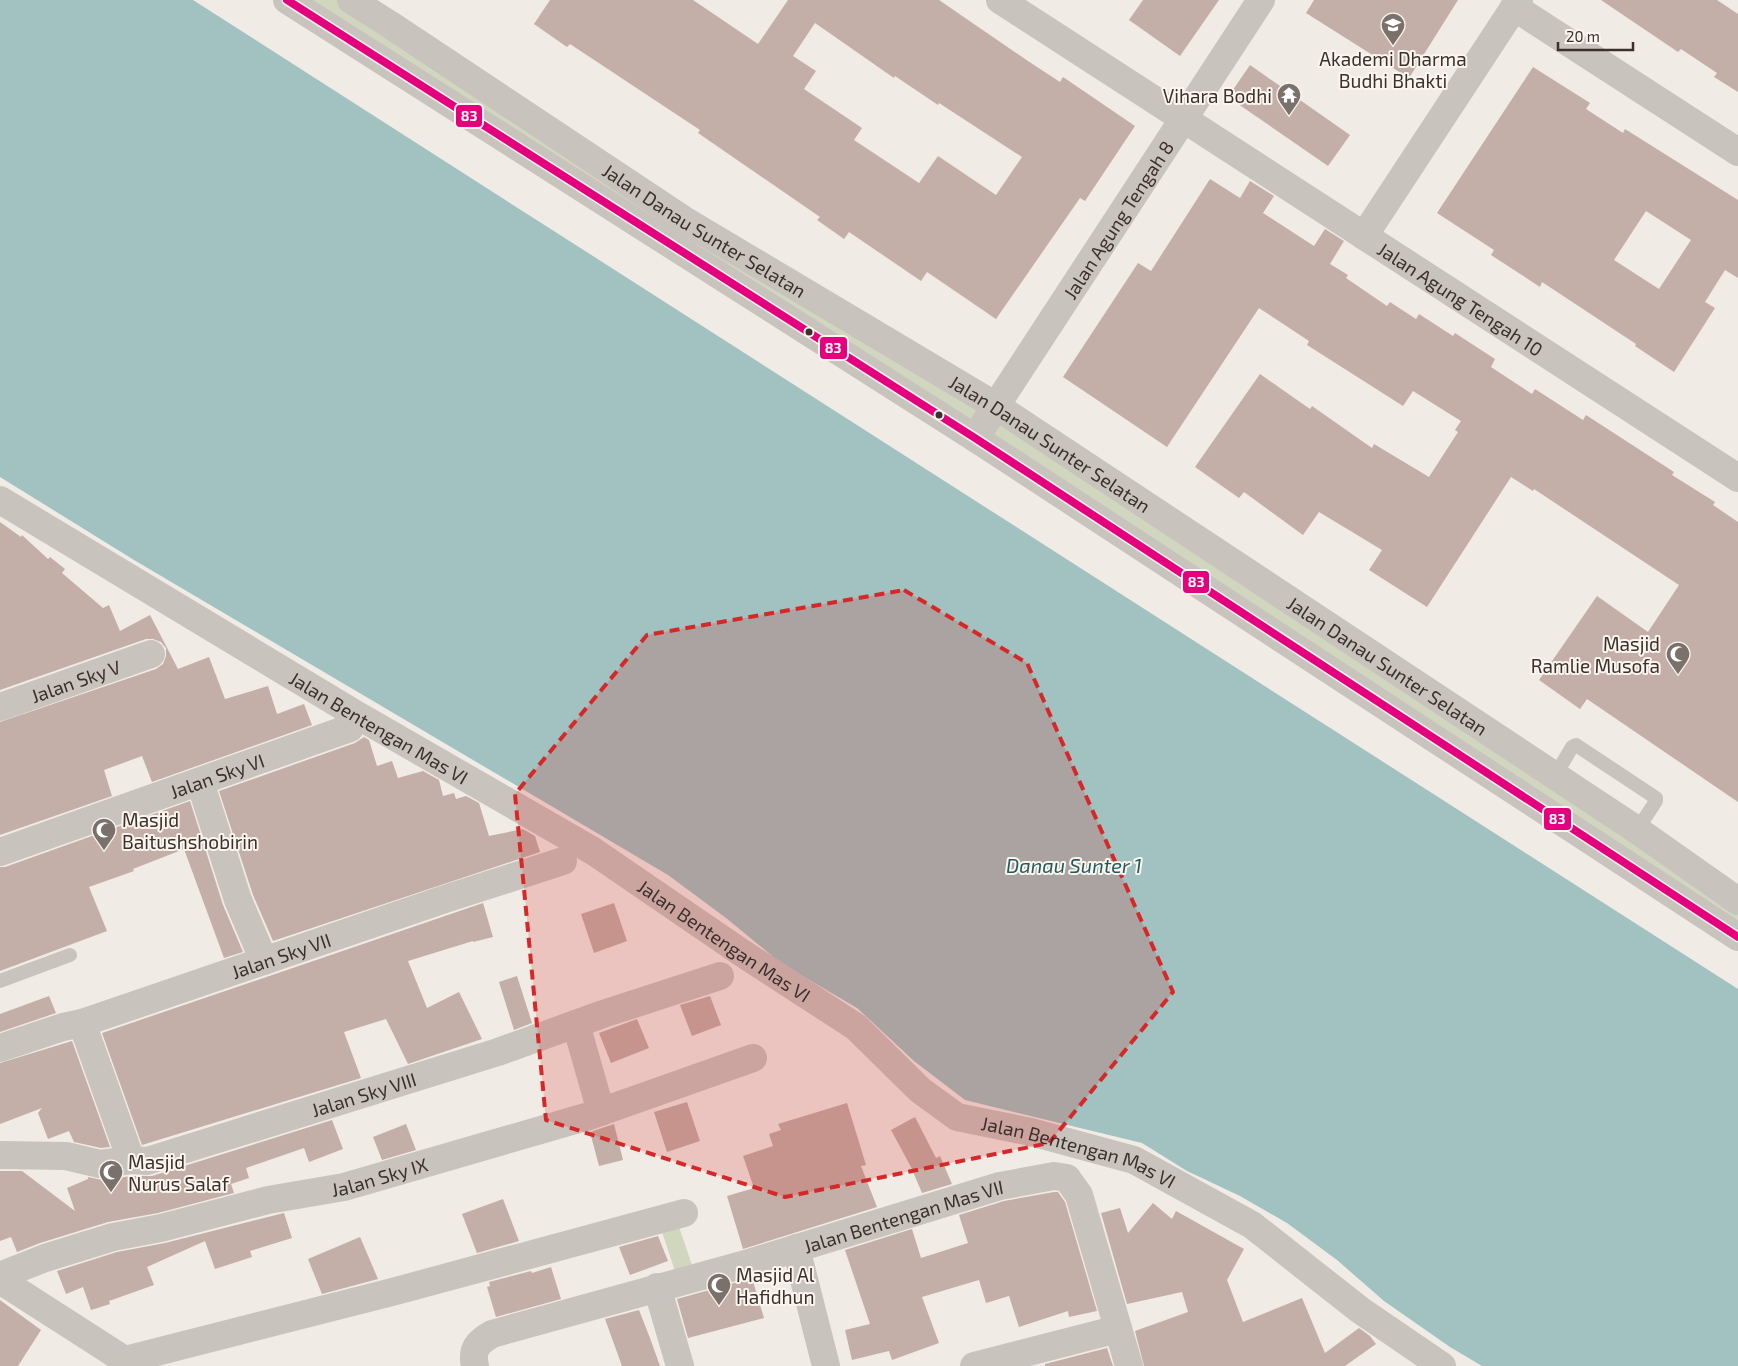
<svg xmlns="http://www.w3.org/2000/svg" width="1738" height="1366" viewBox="0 0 1738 1366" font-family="'Exo 2',sans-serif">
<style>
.green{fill:#d1d6bf}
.water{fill:#a1c2c1}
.building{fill:#c3afa7;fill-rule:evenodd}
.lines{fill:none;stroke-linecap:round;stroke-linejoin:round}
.service{stroke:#c9c3be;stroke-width:14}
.minor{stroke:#c9c3be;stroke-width:28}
.tertiary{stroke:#c9c3be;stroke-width:28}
.bus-1-casing{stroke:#fbf5ee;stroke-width:11}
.bus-1{stroke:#e5007d;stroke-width:8}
.marked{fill:#d62828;fill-opacity:0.2;stroke:#d62828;stroke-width:4;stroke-dasharray:10 6;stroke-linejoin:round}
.bus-dot{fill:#3b302b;stroke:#fbf5ee;stroke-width:2}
.labels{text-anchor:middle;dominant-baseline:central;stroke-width:4;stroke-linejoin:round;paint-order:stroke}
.poi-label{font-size:19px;fill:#3b302b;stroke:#fbf5ee;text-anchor:start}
.street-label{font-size:19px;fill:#3b302b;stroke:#fbf5ee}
.water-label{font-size:20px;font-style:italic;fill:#1f5a5e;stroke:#fbf5ee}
.line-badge{stroke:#fbf5ee;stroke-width:2}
.badge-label{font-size:14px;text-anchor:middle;font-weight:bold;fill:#fff}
</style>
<rect width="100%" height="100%" fill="#f0ebe5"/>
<!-- green -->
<g class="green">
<path d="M287,0H351L1738,901V937Z"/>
<path d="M678,1224L692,1265L675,1271L661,1229Z"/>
</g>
<!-- water -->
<path class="water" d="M0,0H193L1738,989V1366H1482L1450,1347L1384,1301L1337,1260L1287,1223L1240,1196L1187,1171L1142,1143L965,1100L914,1061L857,1008L782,964L726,918L668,875L134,560L0,477Z"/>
<!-- building -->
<g class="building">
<path d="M550,0H693L758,44L788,0H939L1028,61L1060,82L1063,77L1135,126L1085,201L1080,198L996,319L927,272L921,281L849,232L844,239L817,220L820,217L698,133L700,130L570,44L567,47L534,24ZM815,23L894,78L895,76L938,105L939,103L1022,157L996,195L938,156L919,183L854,140L862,128L804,89L816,71L793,56Z"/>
<path d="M1143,0H1219L1180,56L1129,20Z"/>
<path d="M1314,0H1458L1409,78L1306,13Z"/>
<path d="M1601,0H1717L1738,14V92L1714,77L1717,73L1681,49L1678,52Z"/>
<path d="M1250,65L1350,135L1328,166L1228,97Z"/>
<path d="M1533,67L1590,103L1586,109L1623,133L1625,129L1738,200V278L1725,270L1705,302L1715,308L1674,372L1635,346L1636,344L1542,282L1540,287L1491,255L1494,250L1437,213ZM1646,211L1691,240L1659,289L1614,260Z"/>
<path d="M1210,179L1240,198L1250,181L1274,196L1263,213L1314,246L1325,229L1344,241L1330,264L1348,275L1346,278L1387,306L1390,302L1416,319L1419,314L1453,336L1455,333L1495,359L1491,367L1532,394L1535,389L1583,420L1586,415L1674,472L1672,475L1715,502L1713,505L1738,522V802L1587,699L1580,709L1539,680L1597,596L1648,632L1679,585L1534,489L1533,491L1511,477L1427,607L1369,570L1382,550L1319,512L1303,535L1244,492L1239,498L1195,467L1260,374L1310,409L1312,406L1372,448L1374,444L1429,477L1458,432L1455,430L1461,421L1413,391L1403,406L1307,345L1309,341L1259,308L1167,447L1063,377L1138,263L1151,271Z"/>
<path d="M0,522L21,537L22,535L48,559L50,557L65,569L62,573L103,608L109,605L120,631L150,615L178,669L209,657L225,699L268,686L277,714L304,704L312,725L152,782L142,756L104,770L112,796L0,835V722L156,669L163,664L166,656V648L161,642L153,639H146L0,690Z"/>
<path d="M364,737L369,740L377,766L392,761L398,778L423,771L439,780L443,796L454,793L456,799L466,796L479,803L489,836L523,829L535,836L540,852L273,941L253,895L219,791L355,743Z"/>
<path d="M190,801L223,905L243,952L224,958L184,849L133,869L134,871L89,887L107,931L0,971V867H5Z"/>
<path d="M483,903L493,937L473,942V941L408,961L427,1008L459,992L482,1039L408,1064L386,1019L344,1032L361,1078L142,1145L102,1033Z"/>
<path d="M614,903L627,941L594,953L581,914Z"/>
<path d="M517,976L532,1023L514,1030L499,982Z"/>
<path d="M49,996L56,1013L0,1032V1014Z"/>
<path d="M710,996L721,1025L692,1036L680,1005Z"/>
<path d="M637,1019L649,1048L611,1063L599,1033Z"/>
<path d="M72,1041L110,1147L101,1148L74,1142L69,1131L48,1139L38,1113L42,1108L0,1124V1063Z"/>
<path d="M687,1102L700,1141L667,1152L654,1112Z"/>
<path d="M847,1103L866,1165L861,1166L877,1207L743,1249L727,1196L754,1188L743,1156L773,1146L769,1134L781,1130L778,1124Z"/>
<path d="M915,1117L936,1158L940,1156L952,1184L922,1193L911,1167L891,1130Z"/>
<path d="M332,1120L343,1149L309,1162L304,1148L246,1168L249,1178L231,1184L234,1193L158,1213L108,1222L40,1243L17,1252L11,1237L0,1241V1171H22L75,1211L67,1188L88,1179V1177L102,1180L132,1176H152Z"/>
<path d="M406,1124L416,1150L382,1160L373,1137Z"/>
<path d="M614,1124L623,1160L599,1166L590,1132Z"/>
<path d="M1054,1192H1058L1065,1202L1097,1311L1069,1317L1068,1311L1019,1327L1009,1296L986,1303L979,1280L922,1297L939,1343L892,1360L889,1351L852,1360L845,1330L870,1324L845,1250L912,1229L921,1258L968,1243L959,1215L1004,1201Z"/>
<path d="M503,1199L519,1241L477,1253L462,1214Z"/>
<path d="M1153,1203L1172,1219L1176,1211L1244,1249L1227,1280L1243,1322L1302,1298L1325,1353L1359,1328L1370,1336L1376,1344L1345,1366H1144L1135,1331L1188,1312L1182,1292L1127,1304L1101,1213L1120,1208L1128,1233Z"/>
<path d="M284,1213L292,1238L250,1251L252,1257L215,1269L205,1241L147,1267L154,1285L109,1301L110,1304L91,1310L83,1287L66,1294L57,1271L117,1252L165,1243Z"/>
<path d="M658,1236L668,1261L630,1275L619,1247Z"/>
<path d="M360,1237L378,1279L322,1294L308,1259Z"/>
<path d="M551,1267L561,1299L496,1317L487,1287L490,1286L489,1282L531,1271L532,1273Z"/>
<path d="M752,1278L764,1318L688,1338L677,1299Z"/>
<path d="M0,1300L41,1330L18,1366H0Z"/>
<path d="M639,1310L650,1338L660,1366H622L605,1319Z"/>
<path d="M1107,1348L1113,1366H1045V1364Z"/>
</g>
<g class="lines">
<!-- service -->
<g class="service">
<path d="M1555,776L1572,747L1576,745L1656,798V801L1637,830"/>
<path d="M0,981L70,955"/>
</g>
<!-- minor -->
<g class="minor">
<path id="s1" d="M1000,0L1738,478"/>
<path d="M1514,7L1738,152"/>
<path d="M1364,236L1519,0"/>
<path id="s2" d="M975,438L1261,0"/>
<path id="s3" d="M0,500L357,715L593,851L745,955L856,1027L920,1090L957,1117L1031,1132L1134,1160L1252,1225L1360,1310L1442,1366"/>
<path id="s4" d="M0,707L151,654"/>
<path d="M200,782L238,900L264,961"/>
<path id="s5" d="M0,852L350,728"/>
<path d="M82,1023L131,1160"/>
<path d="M576,1024L601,1112"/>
<path id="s6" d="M0,1048L63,1027L82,1023L448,898L563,861"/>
<path id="s7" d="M0,1155L66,1156L100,1164L131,1160L147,1161L498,1052L603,1014L720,976"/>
<path d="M796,1248L826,1366"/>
<path id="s8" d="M0,1278L7,1273L45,1258L113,1237L161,1228L268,1200L344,1187L589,1116L753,1058"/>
<path d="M0,1280L134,1366"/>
<path d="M657,1287L680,1366"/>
<path d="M125,1360L396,1291L684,1213"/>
<path id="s9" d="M475,1366C471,1349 478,1342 492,1334L749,1263L1000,1186L1054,1176L1067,1178L1079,1195L1129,1366"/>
<path d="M974,1366L1118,1329"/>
</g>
<!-- tertiary -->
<g class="tertiary">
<path d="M287,0L975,438L1738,937"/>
<path id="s10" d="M351,0L389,24L684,220L996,406L1637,830L1738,901"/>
</g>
<defs>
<path id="bus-1" d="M287,0L975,438L1738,937"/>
</defs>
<!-- bus-1 casing -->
<use href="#bus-1" class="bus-1-casing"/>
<!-- bus-1 -->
<use href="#bus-1" class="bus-1"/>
</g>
<!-- marked area -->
<path class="marked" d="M904,590L1027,663L1173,992L1049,1143L785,1197L546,1120L515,794L647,635Z"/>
<!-- icons -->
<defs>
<symbol id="university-pin" viewBox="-11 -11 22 30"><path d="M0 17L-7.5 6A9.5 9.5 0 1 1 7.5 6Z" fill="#7a716c" stroke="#fbf5ee"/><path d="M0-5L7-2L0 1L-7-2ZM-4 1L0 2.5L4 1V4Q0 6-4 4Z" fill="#fff"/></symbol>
<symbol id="temple-pin" viewBox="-11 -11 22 30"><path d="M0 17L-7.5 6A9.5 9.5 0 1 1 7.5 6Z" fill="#7a716c" stroke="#fbf5ee"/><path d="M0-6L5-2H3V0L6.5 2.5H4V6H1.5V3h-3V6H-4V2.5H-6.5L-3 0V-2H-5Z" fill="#fff"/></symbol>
<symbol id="mosque-pin" viewBox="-11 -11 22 30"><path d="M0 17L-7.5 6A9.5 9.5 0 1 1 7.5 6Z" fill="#7a716c" stroke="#fbf5ee"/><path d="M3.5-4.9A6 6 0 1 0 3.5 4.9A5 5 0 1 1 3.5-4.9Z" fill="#fff"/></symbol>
</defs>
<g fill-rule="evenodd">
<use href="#university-pin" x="1379" y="11" width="28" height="38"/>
<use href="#temple-pin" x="1275" y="81" width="28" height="38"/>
<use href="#mosque-pin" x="1664" y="640" width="28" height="38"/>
<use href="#mosque-pin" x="90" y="816" width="28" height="38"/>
<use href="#mosque-pin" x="97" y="1158" width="28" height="38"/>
<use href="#mosque-pin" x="705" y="1271" width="28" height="38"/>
</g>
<!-- markers -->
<g class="bus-dot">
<circle cx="809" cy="332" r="4.5"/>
<circle cx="939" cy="415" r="4.5"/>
</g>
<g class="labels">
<!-- poi labels -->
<g class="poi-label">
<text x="1393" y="58" text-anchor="middle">Akademi Dharma<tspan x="1393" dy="22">Budhi Bhakti</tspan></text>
<text x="1272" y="95" text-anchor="end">Vihara Bodhi</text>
<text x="1660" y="643" text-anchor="end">Masjid<tspan x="1660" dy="22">Ramlie Musofa</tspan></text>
<text x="122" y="819">Masjid<tspan x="122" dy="22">Baitushshobirin</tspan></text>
<text x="128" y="1161">Masjid<tspan x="128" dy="22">Nurus Salaf</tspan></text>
<text x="736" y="1274">Masjid Al<tspan x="736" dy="22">Hafidhun</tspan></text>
</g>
<!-- street labels -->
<g class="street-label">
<text stroke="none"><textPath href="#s2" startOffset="261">Jalan Agung Tengah 8</textPath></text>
<text stroke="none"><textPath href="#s10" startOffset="422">Jalan Danau Sunter Selatan</textPath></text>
<text stroke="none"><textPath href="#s1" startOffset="549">Jalan Agung Tengah 10</textPath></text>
<text stroke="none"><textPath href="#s10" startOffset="828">Jalan Danau Sunter Selatan</textPath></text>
<text stroke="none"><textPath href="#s10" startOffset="1232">Jalan Danau Sunter Selatan</textPath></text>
<text stroke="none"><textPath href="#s4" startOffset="80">Jalan Sky V</textPath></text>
<text stroke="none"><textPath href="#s3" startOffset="442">Jalan Bentengan Mas VI</textPath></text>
<text stroke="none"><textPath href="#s5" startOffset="230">Jalan Sky VI</textPath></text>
<text stroke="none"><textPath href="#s3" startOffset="848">Jalan Bentengan Mas VI</textPath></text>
<text stroke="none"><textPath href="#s6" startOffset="296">Jalan Sky VII</textPath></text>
<text stroke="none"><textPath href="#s7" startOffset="375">Jalan Sky VIII</textPath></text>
<text stroke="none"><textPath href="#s3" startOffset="1268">Jalan Bentengan Mas VI</textPath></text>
<text stroke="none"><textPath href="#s8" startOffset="394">Jalan Sky IX</textPath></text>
<text stroke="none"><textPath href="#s9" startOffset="468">Jalan Bentengan Mas VII</textPath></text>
</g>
<!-- water labels -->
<g class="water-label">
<text x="1074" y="865">Danau Sunter 1</text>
</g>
</g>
<g class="line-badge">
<rect x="455" y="104" width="28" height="24" rx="5" fill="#e5007d"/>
<rect x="819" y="336" width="29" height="24" rx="5" fill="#e5007d"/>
<rect x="1182" y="570" width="28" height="24" rx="5" fill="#e5007d"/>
<rect x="1543" y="807" width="29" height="24" rx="5" fill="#e5007d"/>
</g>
<g class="badge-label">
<text x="469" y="121">83</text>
<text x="833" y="353">83</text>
<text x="1196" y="587">83</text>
<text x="1557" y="824">83</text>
</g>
<!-- scale -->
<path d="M1558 42v8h75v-8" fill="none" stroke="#3b302b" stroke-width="2.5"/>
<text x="1566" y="42" font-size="15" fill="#3b302b" stroke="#fbf5ee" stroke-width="4" paint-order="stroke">20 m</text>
</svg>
